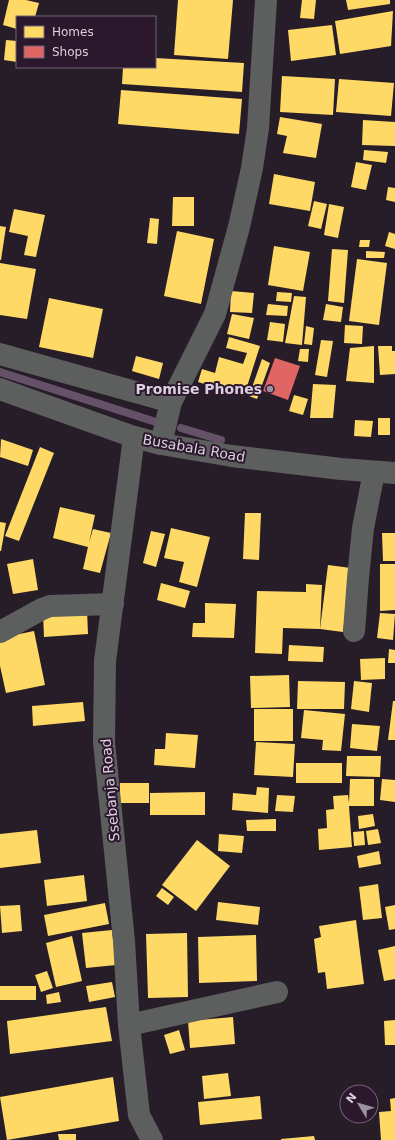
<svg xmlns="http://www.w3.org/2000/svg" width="395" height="1140" viewBox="0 0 395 1140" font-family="'DejaVu Sans',sans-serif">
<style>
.homes{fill:#ffd966}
.shops{fill:#e06666}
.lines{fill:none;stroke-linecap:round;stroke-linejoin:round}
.stream{stroke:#655168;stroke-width:8}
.minor{stroke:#5d5e5e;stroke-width:22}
.tertiary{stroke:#5d5e5e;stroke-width:22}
.poi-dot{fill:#9d919e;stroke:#2b182d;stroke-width:1.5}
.labels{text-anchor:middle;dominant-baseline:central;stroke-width:4;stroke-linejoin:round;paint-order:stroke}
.poi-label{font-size:14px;font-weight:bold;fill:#ddd0de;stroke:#2b182d;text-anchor:end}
.street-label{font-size:14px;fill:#ddd0de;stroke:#2b182d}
</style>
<rect width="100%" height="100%" fill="#271d28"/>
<g class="homes">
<polygon points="9,0 26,0 39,3 35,17 17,17 17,29 3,25"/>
<polygon points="178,0 233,0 228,59 174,55"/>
<polygon points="302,0 316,0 314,19 300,18"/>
<polygon points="346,0 390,0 390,4 348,10"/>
<polygon points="393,11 391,46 340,54 335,21"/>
<polygon points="332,25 336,55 291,61 288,30"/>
<polygon points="6,40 17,41 17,62 4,60"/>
<polygon points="155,58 244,63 242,92 122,84 123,67 155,67"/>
<polygon points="282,76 335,79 333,115 280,112"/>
<polygon points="339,79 394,83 391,116 336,112"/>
<polygon points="121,90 242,99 239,134 118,124"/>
<polygon points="280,117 322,124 316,158 283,153 287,136 277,134"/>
<polygon points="363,120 395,122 395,146 362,145"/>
<polygon points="364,150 388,152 386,163 363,160"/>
<polygon points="356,162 372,165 366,190 351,187"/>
<polygon points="274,174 315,182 310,211 269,204"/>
<polygon points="388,187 395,188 395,202 386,200"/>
<polygon points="173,197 194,197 194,226 172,226"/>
<polygon points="314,201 327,204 321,229 308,226"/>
<polygon points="329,204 344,207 338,238 324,235"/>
<polygon points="14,209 45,215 36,257 24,255 28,236 9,232"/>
<polygon points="150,218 159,219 157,244 147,243"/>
<polygon points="0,226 6,227 1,260 0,260"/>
<polygon points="177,231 214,239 201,304 164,296"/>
<polygon points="389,232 395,234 395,249 385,246"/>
<polygon points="360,240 370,240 369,247 359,247"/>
<polygon points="274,246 310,252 303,291 268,285"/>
<polygon points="332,249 348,250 344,303 328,301"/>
<polygon points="366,251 385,252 384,258 366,258"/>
<polygon points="357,259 387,263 379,325 349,321"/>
<polygon points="0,263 36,269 27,319 0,315"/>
<polygon points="231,291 254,293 252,313 230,312"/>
<polygon points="277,292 292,293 291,302 276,301"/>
<polygon points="294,296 306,297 302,345 285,343"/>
<polygon points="49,298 103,309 93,358 39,347"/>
<polygon points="268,304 288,306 287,316 266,315"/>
<polygon points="326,304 343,307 341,322 323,320"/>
<polygon points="232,314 254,318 249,339 227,334"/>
<polygon points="270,322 285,324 283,342 267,340"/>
<polygon points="345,325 363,326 362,344 344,343"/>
<polygon points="306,326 314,328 312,345 304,344"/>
<polygon points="229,337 260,346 244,396 198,382 202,369 215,373 219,357 243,364 247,353 226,348"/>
<polygon points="321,340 333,341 327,377 315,375"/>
<polygon points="374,346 374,383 346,381 350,348"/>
<polygon points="378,346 392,346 392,351 395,351 395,374 380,375"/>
<polygon points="300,349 309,349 308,362 298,361"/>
<polygon points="136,356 163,363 159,379 132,371"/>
<polygon points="262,359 270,363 257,399 249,396"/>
<polygon points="313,384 336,385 333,418 310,418"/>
<polygon points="294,395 308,399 303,415 289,411"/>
<rect x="378" y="418" width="12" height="17"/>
<polygon points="355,420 373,421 371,437 354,436"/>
<polygon points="1,439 33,450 28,466 0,457"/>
<polygon points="40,447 54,453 19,541 5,536"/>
<polygon points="60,507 95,515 89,543 93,529 111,533 100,573 83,569 88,547 53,538"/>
<polygon points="245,513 261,513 259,560 243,559"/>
<polygon points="0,522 6,523 1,551 0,551"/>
<polygon points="171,528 210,537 197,587 179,582 184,562 164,558"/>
<polygon points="151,531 165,534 156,567 143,563"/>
<polygon points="382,533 395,533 395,561 383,561"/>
<polygon points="33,559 38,590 13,594 7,564"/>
<polygon points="380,564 395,564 395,610 380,611"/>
<polygon points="328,565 351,568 343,632 320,629"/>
<polygon points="161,583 190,591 185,608 157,600"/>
<polygon points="306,584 322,585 320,629 283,628 282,654 255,653 257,591 306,592"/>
<polygon points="205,603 236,604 234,638 192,637 193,623 205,623"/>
<polygon points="87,610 88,634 44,637 43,614"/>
<polygon points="380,613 395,614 393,640 377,638"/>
<polygon points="34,631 45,685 6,693 0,666 0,638"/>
<polygon points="289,645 324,647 323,662 288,661"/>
<polygon points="389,649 395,650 395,663 388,663"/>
<polygon points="385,658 385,679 361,680 360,659"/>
<polygon points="289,675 290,707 251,708 250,676"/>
<polygon points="298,681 345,682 344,709 297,709"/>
<polygon points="354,681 372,683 369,712 351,709"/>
<polygon points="393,701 395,701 395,740 388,740"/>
<polygon points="83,702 85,721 33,726 32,706"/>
<rect x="254" y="709" width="39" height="32"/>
<polygon points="304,710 345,714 341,751 322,750 323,740 301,738"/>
<polygon points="352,724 380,726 377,751 350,748"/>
<polygon points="166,733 198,735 195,768 154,765 155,749 165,749"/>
<polygon points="256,742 295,744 293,777 254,775"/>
<polygon points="347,756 381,756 380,777 346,776"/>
<rect x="296" y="763" width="46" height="20"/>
<polygon points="350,779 374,779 374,806 349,806 352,847 319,850 318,829 327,828 326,810 334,809 333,796 348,795 349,803"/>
<polygon points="382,779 395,780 395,802 380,800"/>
<rect x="120" y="783" width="29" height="20"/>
<polygon points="257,787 269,788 268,813 232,810 233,793 256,795"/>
<polygon points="205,792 205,815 150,815 150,793"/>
<polygon points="277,795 295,796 293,812 275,811"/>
<polygon points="373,814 375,826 359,829 358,816"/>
<polygon points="276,819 276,831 247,831 246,820"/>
<polygon points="378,829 381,843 368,845 366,831"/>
<polygon points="37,830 41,863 0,868 0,834"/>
<polygon points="364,831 365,845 354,846 353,832"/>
<polygon points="219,834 244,836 242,853 218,851"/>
<polygon points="197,840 230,866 196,911 162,885"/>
<polygon points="379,851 381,864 359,868 357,856"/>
<polygon points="84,875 87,901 47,906 44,880"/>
<polygon points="378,884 382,918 363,920 359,887"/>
<polygon points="162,888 174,897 168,905 156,896"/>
<polygon points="218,902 260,907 258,925 216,920"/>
<polygon points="105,903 109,924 48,936 44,915"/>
<polygon points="20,905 22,931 2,933 0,906"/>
<polygon points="395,905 395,929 389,930 385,907"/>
<polygon points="356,920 364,984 327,989 325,972 318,973 314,939 321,937 319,926"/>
<polygon points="112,930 116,965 86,968 82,933"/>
<polygon points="187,933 188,997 148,998 146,934"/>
<polygon points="256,935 257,981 199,983 198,937"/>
<polygon points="72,936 82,981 56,987 46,943"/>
<polygon points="395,946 395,979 384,981 378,950"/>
<polygon points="47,971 53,988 41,992 35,975"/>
<polygon points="112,982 115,997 89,1002 86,986"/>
<rect x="0" y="986" width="36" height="14"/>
<polygon points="59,992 61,1002 47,1004 46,995"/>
<polygon points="106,1007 112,1041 10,1054 7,1021"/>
<polygon points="233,1017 235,1044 190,1048 188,1021"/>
<polygon points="395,1020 395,1045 385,1045 384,1021"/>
<polygon points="179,1030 185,1050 170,1054 164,1035"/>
<polygon points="228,1073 231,1096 204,1099 202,1076"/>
<polygon points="113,1077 119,1121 7,1140 0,1097"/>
<polygon points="260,1096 262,1119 200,1125 198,1102"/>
<polygon points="395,1098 395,1140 381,1140 379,1112 391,1111 390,1099"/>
<polygon points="58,1134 76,1134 76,1140 59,1140"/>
<polygon points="314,1136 315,1140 281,1140 281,1139"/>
</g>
<polygon class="shops" points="275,358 300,366 288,400 263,391"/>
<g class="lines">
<g class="stream">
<polyline points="0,372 156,422"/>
<polyline points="181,428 221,440"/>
</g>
<g class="minor">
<polyline points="0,354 171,402"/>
<polyline points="134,437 105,661 104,742 124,941 129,1025 139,1115 152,1140"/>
<polyline points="161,444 171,402 215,314 239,227 252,168 258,128 266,0"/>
<polyline points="354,631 358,578 363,528 374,472"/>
<polyline points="0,632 42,609 50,606 113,604"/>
<polyline points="129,1025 277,992"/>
</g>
<polyline class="tertiary" points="0,389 134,437 161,444 232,456 341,469 395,473"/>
</g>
<circle class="poi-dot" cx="270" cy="389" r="4"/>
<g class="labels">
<g class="poi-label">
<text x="262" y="389">Promise Phones</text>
</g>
<g class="street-label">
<text transform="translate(194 448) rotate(10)">Busabala Road</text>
<text transform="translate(110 790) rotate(-95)">Ssebanja Road</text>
</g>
</g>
<rect x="16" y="16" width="140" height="52" fill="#2b182d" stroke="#726274"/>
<rect x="24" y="26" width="20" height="12" fill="#ffd966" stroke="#726274"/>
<text x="52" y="36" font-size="12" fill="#ddd0de">Homes</text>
<rect x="24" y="46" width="20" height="12" fill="#e06666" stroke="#726274"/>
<text x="52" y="56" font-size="12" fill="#ddd0de">Shops</text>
<g transform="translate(359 1104) rotate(308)"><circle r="19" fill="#2b182d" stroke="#726274"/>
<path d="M0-3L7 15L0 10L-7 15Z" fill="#9d919e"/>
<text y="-6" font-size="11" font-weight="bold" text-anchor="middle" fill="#ddd0de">N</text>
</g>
</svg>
